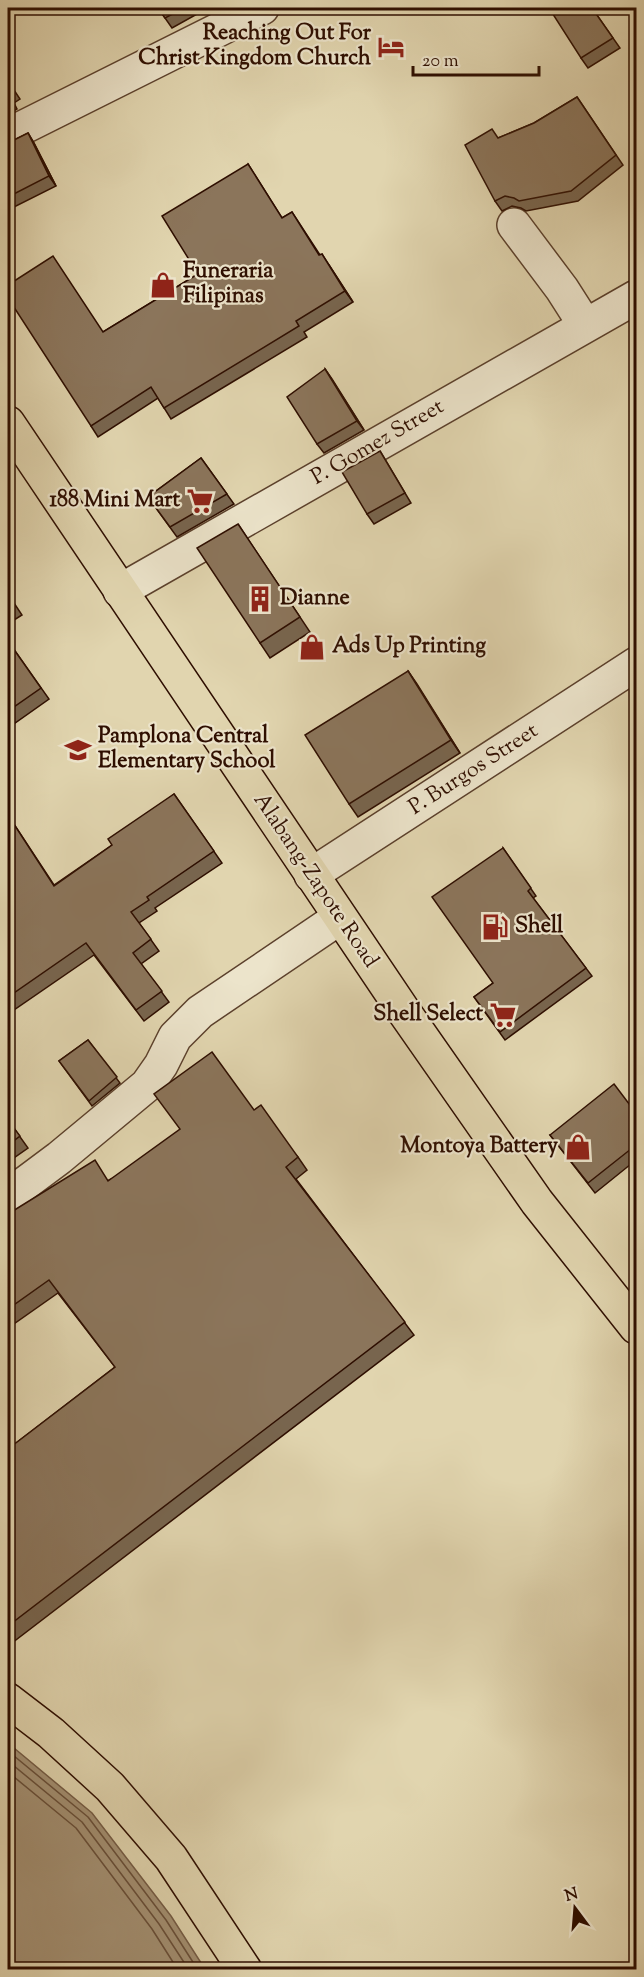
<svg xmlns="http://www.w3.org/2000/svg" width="644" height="1977" viewBox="0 0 644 1977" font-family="'Sorts Mill Goudy',serif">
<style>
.water{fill:#a49174;stroke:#755d46;stroke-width:1.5}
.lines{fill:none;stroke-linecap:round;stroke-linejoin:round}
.shore{stroke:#69503a;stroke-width:1.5}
.minor-casing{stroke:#5b402c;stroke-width:36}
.major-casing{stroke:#2e0e00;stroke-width:36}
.highway-casing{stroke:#2e0e00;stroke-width:36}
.minor{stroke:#ece4cb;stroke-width:33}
.major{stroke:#e1d5af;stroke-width:33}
.highway{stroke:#e1d5af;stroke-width:33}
.wall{fill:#78654e;stroke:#2e0e00;stroke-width:1.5}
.shaded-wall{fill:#615240;stroke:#2e0e00;stroke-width:1.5}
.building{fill:#8b755b;stroke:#2e0e00;stroke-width:1.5}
.labels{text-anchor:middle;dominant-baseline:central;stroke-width:4.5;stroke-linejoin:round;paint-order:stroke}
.poi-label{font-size:22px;font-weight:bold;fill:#2e0e00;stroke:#ece4cb;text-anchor:start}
.street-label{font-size:22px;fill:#2e0e00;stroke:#ece4cb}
</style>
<rect width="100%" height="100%" fill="#e1d5af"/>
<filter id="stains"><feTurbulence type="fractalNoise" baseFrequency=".00333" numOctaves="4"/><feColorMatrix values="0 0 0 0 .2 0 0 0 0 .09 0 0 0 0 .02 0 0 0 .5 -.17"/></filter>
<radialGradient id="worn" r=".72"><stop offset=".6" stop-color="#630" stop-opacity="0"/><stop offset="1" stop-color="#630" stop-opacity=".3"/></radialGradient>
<polygon class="water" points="8,1743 92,1813 171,1916 205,1969 9,1969 8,1967"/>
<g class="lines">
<g class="shore">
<polyline points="8,1751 88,1817 166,1920 198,1970"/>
<polyline points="8,1761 82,1822 159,1924 189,1970"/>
<polyline points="8,1772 76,1828 152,1929 178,1970"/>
</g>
<g class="minor-casing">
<g id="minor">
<polyline points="8,135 262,8"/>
<polyline points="514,225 562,289 585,325"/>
<polyline points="120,591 636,297"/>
<polyline points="311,875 636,664"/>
<polyline points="8,1196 59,1158 147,1085 161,1065 175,1037 200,1012 339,918"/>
</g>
</g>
<g class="major-casing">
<polyline id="major" points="8,1700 51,1733 110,1787 171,1858 245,1970"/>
</g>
<g class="highway-casing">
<polyline id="highway" points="8,423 405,1013 537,1202 636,1327"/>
</g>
<use href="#minor" class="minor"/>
<use href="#major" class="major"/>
<use href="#highway" class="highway"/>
</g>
<g class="wall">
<polygon points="158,8 208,8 172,28"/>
<polygon points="592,8 620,48 588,68 581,58"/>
<polygon points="8,81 20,99 14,103 17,109 8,114"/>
<polygon points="577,97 623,165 578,201 526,211 521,208 512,206 502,211 495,201 498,138 534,123"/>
<polygon points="28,133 34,143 56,186 8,210 8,143"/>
<polygon points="248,164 282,218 292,212 320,255 329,265 353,302 304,332 307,337 171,419 158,398 98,437 91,426 103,332 198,274"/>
<polygon points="325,369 364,430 324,453 317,444"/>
<polygon points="380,451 411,503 374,524 367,514"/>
<polygon points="201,458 234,504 177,537 148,497"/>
<polygon points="238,524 310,632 270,658 260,643"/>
<polygon points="8,594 22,615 8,624"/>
<polygon points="8,641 49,699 8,728"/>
<polygon points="408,671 460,753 358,817 349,804"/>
<polygon points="174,794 222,863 155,908 157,911 139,923 159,951 141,964 169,1002 144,1021 94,955 8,1014 8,815 54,885 112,845"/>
<polygon points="503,848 536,896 533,898 592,976 505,1040 474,997 493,983"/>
<polygon points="88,1040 120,1083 92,1106 59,1061"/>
<polygon points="254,1110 298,1157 307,1170 296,1179 414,1335 8,1646 8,1449 115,1367 58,1293 8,1328 8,1214 109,1180"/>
<polygon points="636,1113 636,1160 595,1193 550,1135"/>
<polygon points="8,1120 28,1148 8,1162"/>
</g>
<g class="shaded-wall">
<polygon points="28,133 34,143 56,186 49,176"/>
<polygon points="322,254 329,265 353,302 345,291"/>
<polygon points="325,369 332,379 364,430 357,421"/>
<polygon points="408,671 417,684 460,753 451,740"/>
</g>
<g class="building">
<polygon points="158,8 184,8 165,18"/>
<polygon points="549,8 592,8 613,38 581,58"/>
<polygon points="8,81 13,89 8,93"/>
<polygon points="8,93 11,100 8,101"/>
<polygon points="577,97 616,155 571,191 519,201 514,198 505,196 495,201 465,145 492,129 498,138 534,123"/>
<polygon points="28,133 49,176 8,197 8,143"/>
<polygon points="248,164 282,218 292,212 319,255 322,254 345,291 296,321 299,326 164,408 151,387 91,426 8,298 8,285 53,256 103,332 198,274 162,216"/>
<polygon points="325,369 357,421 317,444 287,397"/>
<polygon points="380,451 405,493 367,514 342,472"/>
<polygon points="201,458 227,494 170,527 148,497"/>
<polygon points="238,524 300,617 260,643 197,548"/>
<polygon points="8,594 14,604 8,608"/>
<polygon points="8,641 41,688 8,711"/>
<polygon points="408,671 451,740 349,804 305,735"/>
<polygon points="174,794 214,851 147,897 149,900 131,912 151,939 133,953 162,991 136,1010 86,943 8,997 8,815 54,886 112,845 108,839"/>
<polygon points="503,848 531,888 528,891 586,968 500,1032 474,997 493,983 432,897"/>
<polygon points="88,1040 117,1077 89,1101 59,1061"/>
<polygon points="212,1052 254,1110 261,1105 298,1157 286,1167 405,1322 8,1626 8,1449 115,1367 49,1280 8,1309 8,1214 95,1160 108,1181 180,1129 154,1094"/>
<polygon points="614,1084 636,1113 636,1145 588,1183 550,1135"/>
<polygon points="8,1120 20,1136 8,1145"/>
</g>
<defs>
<g id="hotel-bare" transform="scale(2.07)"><path d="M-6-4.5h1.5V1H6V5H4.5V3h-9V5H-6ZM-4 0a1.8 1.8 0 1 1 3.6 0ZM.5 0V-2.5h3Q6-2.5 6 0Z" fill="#8f2418" stroke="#ece4cb" stroke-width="2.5" paint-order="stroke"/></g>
<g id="shop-bare" transform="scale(2.07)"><path d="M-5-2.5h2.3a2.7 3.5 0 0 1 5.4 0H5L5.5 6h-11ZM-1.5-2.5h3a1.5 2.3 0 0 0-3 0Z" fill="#8f2418" stroke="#ece4cb" stroke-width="2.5" paint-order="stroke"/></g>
<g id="supermarket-bare" transform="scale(2.07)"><path d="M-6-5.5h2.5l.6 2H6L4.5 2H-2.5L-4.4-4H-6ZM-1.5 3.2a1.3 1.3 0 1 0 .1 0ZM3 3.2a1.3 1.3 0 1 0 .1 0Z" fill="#8f2418" stroke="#ece4cb" stroke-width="2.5" paint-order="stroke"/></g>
<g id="building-bare" transform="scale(2.07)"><path d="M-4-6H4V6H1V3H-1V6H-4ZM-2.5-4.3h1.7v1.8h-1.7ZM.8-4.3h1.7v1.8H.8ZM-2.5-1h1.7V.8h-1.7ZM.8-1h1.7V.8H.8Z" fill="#8f2418" stroke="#ece4cb" stroke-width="2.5" paint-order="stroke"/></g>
<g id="school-bare" transform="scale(2.07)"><path d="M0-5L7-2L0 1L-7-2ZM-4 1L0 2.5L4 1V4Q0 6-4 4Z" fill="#8f2418" stroke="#ece4cb" stroke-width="2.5" paint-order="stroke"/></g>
<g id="fuel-bare" transform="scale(2.07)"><path d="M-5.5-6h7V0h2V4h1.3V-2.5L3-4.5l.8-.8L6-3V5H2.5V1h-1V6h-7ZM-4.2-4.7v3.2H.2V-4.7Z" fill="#8f2418" stroke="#ece4cb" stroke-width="2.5" paint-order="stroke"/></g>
</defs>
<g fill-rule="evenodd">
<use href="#hotel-bare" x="391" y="47"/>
<use href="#shop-bare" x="163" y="285"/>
<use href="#supermarket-bare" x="200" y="501"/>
<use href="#building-bare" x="260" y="599"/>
<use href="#shop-bare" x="312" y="647"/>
<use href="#school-bare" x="78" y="750"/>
<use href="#fuel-bare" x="495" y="927"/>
<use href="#supermarket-bare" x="503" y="1015"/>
<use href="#shop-bare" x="578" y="1147"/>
</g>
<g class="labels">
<g class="poi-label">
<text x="371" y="34" text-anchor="end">Reaching Out For<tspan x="371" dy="25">Christ Kingdom Church</tspan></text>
<text x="183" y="272">Funeraria<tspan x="183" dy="25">Filipinas</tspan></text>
<text x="180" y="501" text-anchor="end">188 Mini Mart</text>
<text x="280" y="599">Dianne</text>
<text x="332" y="647">Ads Up Printing</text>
<text x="98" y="737">Pamplona Central<tspan x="98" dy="25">Elementary School</tspan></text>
<text x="515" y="927">Shell</text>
<text x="483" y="1015" text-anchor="end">Shell Select</text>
<text x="558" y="1147" text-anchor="end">Montoya Battery</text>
</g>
<g class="street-label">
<text transform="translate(378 443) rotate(-30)">P. Gomez Street</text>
<text transform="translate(474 770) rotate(-33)">P. Burgos Street</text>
<text transform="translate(315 881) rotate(56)">Alabang-Zapote Road</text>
</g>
</g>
<rect width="644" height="1977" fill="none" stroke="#e1d5af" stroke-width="30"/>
<rect x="9" y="9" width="626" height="1959" fill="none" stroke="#2e0e00" stroke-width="3"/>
<rect x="15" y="15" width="614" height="1947" fill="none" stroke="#2e0e00" stroke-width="1.5"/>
<g transform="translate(575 1908) rotate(344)" stroke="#ece4cb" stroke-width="4.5" paint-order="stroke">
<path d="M0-4.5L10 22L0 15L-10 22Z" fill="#2e0e00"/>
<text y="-9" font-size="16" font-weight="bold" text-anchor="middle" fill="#2e0e00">N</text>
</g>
<path d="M413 66v9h126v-9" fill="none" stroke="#2e0e00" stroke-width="3"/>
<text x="422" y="66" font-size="18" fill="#2e0e00" stroke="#ece4cb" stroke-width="4.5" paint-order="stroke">20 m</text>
<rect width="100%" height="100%" filter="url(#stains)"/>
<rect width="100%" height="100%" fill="url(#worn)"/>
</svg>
